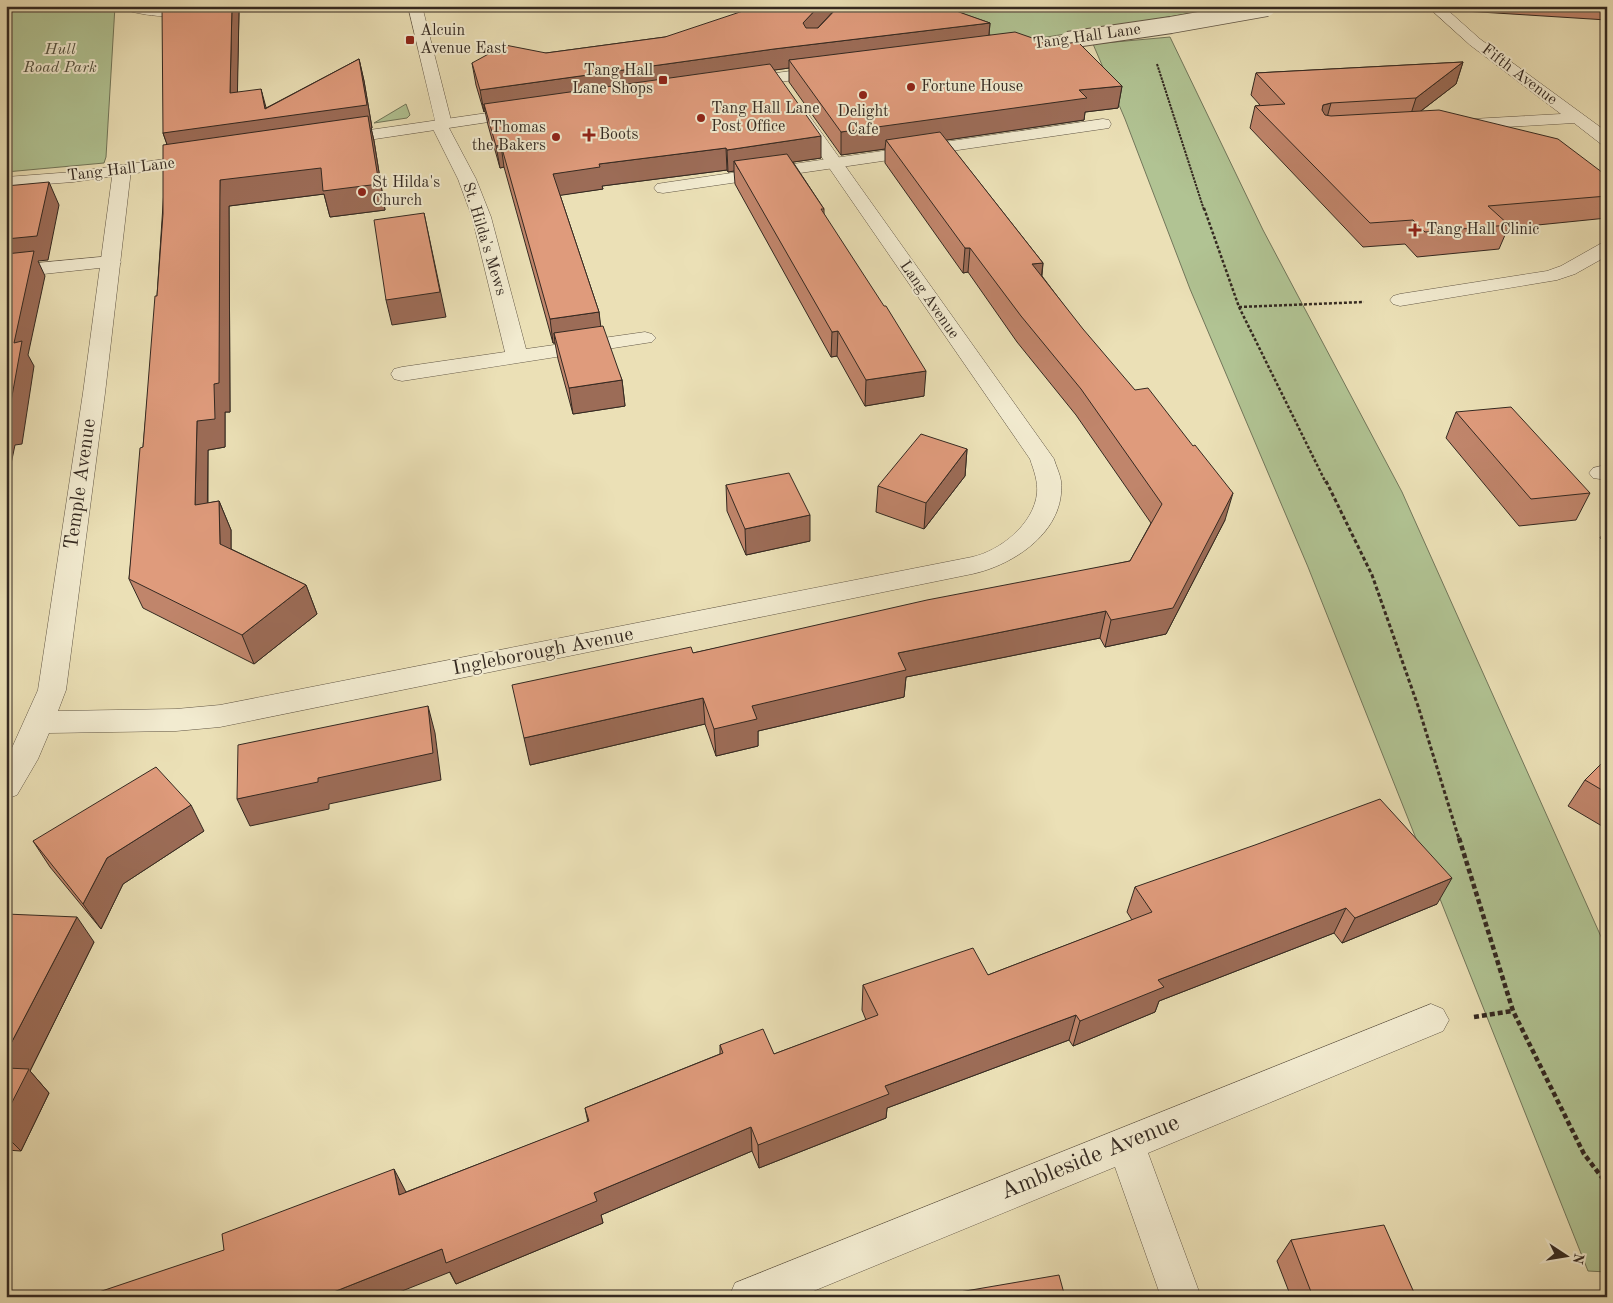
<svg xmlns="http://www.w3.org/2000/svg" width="1613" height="1303" viewBox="0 0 1613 1303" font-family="'Old Standard TT',serif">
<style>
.green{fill:#b1c393;stroke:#72765a}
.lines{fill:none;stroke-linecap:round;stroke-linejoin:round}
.service-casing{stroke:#625746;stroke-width:1}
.minor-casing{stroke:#625746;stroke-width:1}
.tertiary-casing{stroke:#625746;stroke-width:1}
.path-far3{stroke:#342921;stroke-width:2;stroke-dasharray:2.5 1;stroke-linecap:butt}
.path-far2{stroke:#342921;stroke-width:2.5;stroke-dasharray:3 2;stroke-linecap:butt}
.path-far1{stroke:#342921;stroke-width:3;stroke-dasharray:4 2.5;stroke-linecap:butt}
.path{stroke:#342921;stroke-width:4.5;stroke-dasharray:5 3;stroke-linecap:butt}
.service{fill:#f2ebd0;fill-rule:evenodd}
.minor{fill:#f2ebd0;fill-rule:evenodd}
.tertiary{fill:#f2ebd0;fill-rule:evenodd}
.tertiary-bridge-casing{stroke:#625746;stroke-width:18;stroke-linecap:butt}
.tertiary-bridge{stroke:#f2ebd0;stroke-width:16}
.wall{fill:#c0856b;stroke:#342921}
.shaded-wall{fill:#9c6c57;stroke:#342921}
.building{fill:#df9b7c;stroke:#342921}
.poi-dot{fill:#8f2418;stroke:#f2ebd0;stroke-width:2}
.labels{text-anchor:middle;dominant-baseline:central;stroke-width:4;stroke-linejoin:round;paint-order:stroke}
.far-poi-label{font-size:16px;fill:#342921;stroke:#f2ebd0;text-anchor:start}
.far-street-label{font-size:16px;fill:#342921;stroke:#f2ebd0}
.far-park-label{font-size:16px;font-style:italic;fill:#53503e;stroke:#f2ebd0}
.street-label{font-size:20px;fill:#342921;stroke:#f2ebd0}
.near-street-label{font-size:24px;fill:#342921;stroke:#f2ebd0}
</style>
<rect width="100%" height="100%" fill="#ebe0b6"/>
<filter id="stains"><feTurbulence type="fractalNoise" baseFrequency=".004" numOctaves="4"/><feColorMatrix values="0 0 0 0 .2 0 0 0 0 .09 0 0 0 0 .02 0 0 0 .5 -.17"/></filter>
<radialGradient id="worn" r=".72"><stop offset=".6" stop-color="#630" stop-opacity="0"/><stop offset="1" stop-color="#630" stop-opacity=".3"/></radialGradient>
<g class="green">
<polygon points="6,6 115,6 106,157 104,163 6,172"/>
<polygon points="874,6 1235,6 1047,37 890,54"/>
<polygon points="1170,37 1263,230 1402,492 1607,950 1607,1272 1588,1271 1308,567 1190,289 1125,119 1093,44"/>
<polygon points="406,104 410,115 407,118 374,123"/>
</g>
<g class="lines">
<g class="service-casing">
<g id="service">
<path d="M 126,6 L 166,8 L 204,6 C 190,22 147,16 129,11 Z"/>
<polygon points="1103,119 1109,120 1111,124 1109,128 663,193 657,192 654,188 657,184 663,183"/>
<polygon points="1607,242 1607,256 1575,274 1557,280 1400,306 1393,304 1390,300 1393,296 1400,294 1547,271 1561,266 1600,244"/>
<polygon points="111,256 118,258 121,262 118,266 6,278 6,266"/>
</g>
</g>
<g class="minor-casing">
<g id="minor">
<polygon points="408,6 422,6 452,124 449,128 476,179 491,217 526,349 645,332 652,334 656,338 652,342 402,381 394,379 391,374 394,369 402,367 505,352 472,217 458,179 431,125 435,121"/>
<polygon points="1427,6 1443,6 1480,39 1607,132 1607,145 1601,144 1574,123 1454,130 1448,129 1446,125 1448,121 1454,120 1561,114 1470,45"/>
<path d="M 800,109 L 806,111 L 1054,459 C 1056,466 1060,474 1061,481 C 1066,531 1014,565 972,574 L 220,727 L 176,731 L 49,733 L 38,759 L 17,795 L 6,799 L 6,761 L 38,690 L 83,393 L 113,170 L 116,166 L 122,165 L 128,166 L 131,170 L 105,393 L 66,690 L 58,711 L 176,709 L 220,705 L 972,557 C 1000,551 1034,524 1037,493 C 1038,481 1034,471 1030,459 L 792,114 L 794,111 Z"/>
<polygon points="1601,466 1607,466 1607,480 1593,478 1589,473 1593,468"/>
<polygon points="1431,1004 1443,1009 1449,1020 1443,1031 1148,1153 1201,1297 1161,1297 1115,1167 799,1297 729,1297 735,1283"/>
</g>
</g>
<g class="tertiary-casing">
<g id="tertiary">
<polygon points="1068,36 1073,37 1075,40 1073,43 1006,53 1001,51 998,48 1001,45 1006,43"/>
<polygon points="827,66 833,68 835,71 833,74 741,88 735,86 733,83 735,80 741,78"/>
<polygon points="523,108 529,110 531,113 529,116 335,145 329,144 327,140 329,136 335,135"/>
<polygon points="201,154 207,155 210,159 207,163 73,182 6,187 6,177 73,172"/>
</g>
</g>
<polyline class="path-far3" points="1157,64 1204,210"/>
<g class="path-far2">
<polyline points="1204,208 1239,307 1326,483"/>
<polyline points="1239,307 1364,302"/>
</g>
<polyline class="path-far1" points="1326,481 1372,575 1418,706 1459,839"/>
<g class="path">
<polyline points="1459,838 1513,1011 1584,1154 1607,1184"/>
<polyline points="1474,1017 1512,1011"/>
</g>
<use href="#service" class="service"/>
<use href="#minor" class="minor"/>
<use href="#tertiary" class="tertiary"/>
<g class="tertiary-bridge-casing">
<polyline id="tertiary-bridge" points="1068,40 1171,25 1267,8"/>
</g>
<use href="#tertiary-bridge" class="tertiary-bridge"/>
</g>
<g class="wall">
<polygon points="838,6 817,28 818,28 839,6 947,6 946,8 990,23 989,35 1047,46 1122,86 1118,108 1085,112 1084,120 946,140 1043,263 1042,276 1225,520 1166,634 1105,647 1100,638 906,677 904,697 758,731 758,746 716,756 705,724 530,765 693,653 1130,561 1151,523 1076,415 1017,342 968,272 963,273 885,163 885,149 841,155 789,82 789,68 774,70 821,158 793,162 824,209 824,214 924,396 865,406 837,356 831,357 735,184 734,171 728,172 727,170 602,186 603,189 560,195 599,312 600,326 622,380 625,406 573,414 558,359 555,343 553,343 504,167 500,168 488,125 485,111 484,112 476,85 472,63 665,37"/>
<polygon points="1464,6 1607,6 1607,20 1464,11"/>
<polygon points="239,11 237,92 266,108 359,59 364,81 372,128 371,128 374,141 385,210 330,217 324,194 229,206 230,412 225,412 225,447 208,450 208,503 219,501 231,530 231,549 306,585 317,614 254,664 143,608 129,579 143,447 157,296 167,144 163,133"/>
<polygon points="1463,62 1456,84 1421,111 1607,176 1607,218 1508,228 1499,249 1417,257 1405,244 1363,247 1250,128 1255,106 1260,105 1251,95 1256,73"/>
<polygon points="1456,412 1590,493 1576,520 1519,526 1446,438"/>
<polygon points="967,449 965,476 924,529 876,512 878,486"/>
<polygon points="726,485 810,541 746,555 727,511"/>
<polygon points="1607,526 1607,545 1600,538"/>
<polygon points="1607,758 1607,829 1568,806 1585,780"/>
<polygon points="204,831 123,884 101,929 50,867 33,841"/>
<polygon points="1135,887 1437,904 1342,943 1334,933 1159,1001 1155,1012 1073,1046 1069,1040 887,1108 886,1118 759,1168 752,1151 601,1215 603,1223 456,1284 406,1192 588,1122 585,1108 720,1054 720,1045 774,1054 866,1020 862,1010 863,985 988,975 1132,920 1127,912"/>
<polygon points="6,914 94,942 30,1071 49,1093 21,1151 6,1150"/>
<polygon points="1291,1240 1416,1297 1291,1297 1277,1261"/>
</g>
<g class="shaded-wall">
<polygon points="232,6 283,6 239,11 237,116 230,93"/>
<polygon points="819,6 838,6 803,44 803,23"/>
<polygon points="990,23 988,44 789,60 789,68 486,111 484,104 485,111 484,112 480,90 774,49"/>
<polygon points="359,59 364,81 372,128 371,128 374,141 385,210 330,217 324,194 229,206 230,412 225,412 225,447 208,450 207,534 195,505 197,421 214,384 220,180 370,128 171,156 163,133 265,109 261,89 267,111"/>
<polygon points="1463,62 1456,84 1409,120 1416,98"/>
<polygon points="1122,86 1118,108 1085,112 1084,120 892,148 886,140 885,149 841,155 841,132 1079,90"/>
<polygon points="1331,103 1325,125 1315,133 1323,105"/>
<polygon points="821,136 821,158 739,170 734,161 734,171 728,172 727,150"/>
<polygon points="501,145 504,167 500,168 496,146"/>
<polygon points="726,148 727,170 602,186 603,189 556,196 553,174 599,164"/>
<polygon points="49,182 59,205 48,260 38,261 45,276 28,355 34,366 22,444 15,445 6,488 6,418 14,343 6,264 6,239"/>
<polygon points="424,213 446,317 392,325 386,300"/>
<polygon points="965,248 970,248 968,272 963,273"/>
<polygon points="1043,263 1040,287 1032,264"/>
<polygon points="599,312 602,336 554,333 555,343 553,343 550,319"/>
<polygon points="838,331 837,356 831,357 832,332"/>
<polygon points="926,371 924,396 865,406 866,380"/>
<polygon points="622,380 625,406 573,414 569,388"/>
<polygon points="967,449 965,476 924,529 926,503"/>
<polygon points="1233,493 1225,520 1166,634 1105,647 1111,620"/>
<polygon points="219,501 231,530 231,573 220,544"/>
<polygon points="810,515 810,541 746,555 745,529"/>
<polygon points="306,585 317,614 254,664 242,635"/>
<polygon points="1106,611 1100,638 906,677 904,697 758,731 758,746 716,756 714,729 752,706 898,653"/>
<polygon points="703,698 705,724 530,765 524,738"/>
<polygon points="428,706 435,733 441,780 329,804 329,809 250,826 237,799 318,778"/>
<polygon points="191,805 204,831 123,884 101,929 83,904 107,858"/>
<polygon points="1452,878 1437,904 1342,943 1355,918"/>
<polygon points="1346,908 1334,933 1159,1001 1155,1012 1073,1046 1080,1021 1158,980"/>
<polygon points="77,917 94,942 30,1071 49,1093 21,1151 6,1136 6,1053"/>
<polygon points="1076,1015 1069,1040 887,1108 886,1118 759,1168 758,1145 885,1086"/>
<polygon points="751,1127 752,1151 601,1215 603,1223 456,1284 450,1272 387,1297 321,1297 442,1249 594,1193"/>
<polygon points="394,1169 406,1192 411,1217 399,1195"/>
</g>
<g class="building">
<polygon points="162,6 232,6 230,93 261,89 265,109 359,59 367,105 163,133"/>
<polygon points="758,6 819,6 803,23 806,28 818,28 839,6 942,6 990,23 774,49 480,90 472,63 505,45 546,53 665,37"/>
<polygon points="1015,32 1041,41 1047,46 1078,42 1122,86 1079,90 1087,98 841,132 789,60"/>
<polygon points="1463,62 1416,98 1331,103 1323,105 1322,110 1325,115 1331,116 1439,110 1558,139 1607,176 1607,196 1488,206 1509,225 1425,232 1413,220 1370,223 1255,106 1285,104 1256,73"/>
<polygon points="770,64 821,136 727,150 726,148 599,164 600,167 553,174 599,312 550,319 501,145 496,146 484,104"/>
<polygon points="368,116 379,184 323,191 321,168 220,180 219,383 214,384 215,419 197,421 195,505 219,501 220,544 306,585 242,635 129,579 140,448 143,447 155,296 157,296 163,214 163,145"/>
<polygon points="940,132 1043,263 1032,264 1083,329 1135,390 1148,388 1193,446 1195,445 1233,493 1173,608 1111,620 1106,611 898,653 906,670 752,706 757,719 714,729 703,698 524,738 512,685 691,647 693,653 927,600 1130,561 1162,504 1081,389 1021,316 970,248 965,248 886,140"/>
<polygon points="787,154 824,209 821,209 884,306 886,306 926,371 866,380 838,331 832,332 734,161"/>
<polygon points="49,182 37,236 6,239 6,186"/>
<polygon points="424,213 440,292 386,300 374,220"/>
<polygon points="34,251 14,343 22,341 8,418 6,418 6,254"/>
<polygon points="603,326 622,380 569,388 554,333"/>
<polygon points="1511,407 1590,493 1531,499 1456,412"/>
<polygon points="921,434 967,449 926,503 878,486"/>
<polygon points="789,473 810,515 745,529 726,485"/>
<polygon points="428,706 433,753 318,778 318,782 237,799 238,745"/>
<polygon points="1607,758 1607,793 1585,780"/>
<polygon points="156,767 191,805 107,858 83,904 33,841"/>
<polygon points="1380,799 1452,878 1355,918 1346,908 1158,980 1164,987 1080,1021 1076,1015 885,1086 889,1094 758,1145 751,1127 594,1193 597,1201 446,1263 442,1249 321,1297 84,1297 224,1250 222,1234 394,1169 399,1195 589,1121 585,1108 723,1053 720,1045 763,1029 774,1054 878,1015 863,985 973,948 988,975 1152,912 1135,887 1255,845"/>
<polygon points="6,914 77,917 6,1053"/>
<polygon points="6,1068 29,1069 6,1114"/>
<polygon points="1384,1225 1416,1297 1313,1297 1291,1240"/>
<polygon points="1059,1275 1065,1297 942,1297 942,1295"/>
</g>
<g class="poi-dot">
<rect x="405" y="35" width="10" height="10" rx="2.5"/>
<rect x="658" y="75" width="10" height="10" rx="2.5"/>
<circle cx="911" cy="87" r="5"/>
<circle cx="863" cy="95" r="5"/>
<circle cx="701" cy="118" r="5"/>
<path d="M586.5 127.5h5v5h5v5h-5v5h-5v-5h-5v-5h5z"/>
<circle cx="556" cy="137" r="5"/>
<circle cx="362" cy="192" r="5"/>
<path d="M1412.5 222.5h5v5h5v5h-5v5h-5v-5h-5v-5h5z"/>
</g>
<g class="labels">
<g class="far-poi-label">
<text x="420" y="31">Alcuin<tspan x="420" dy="18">Avenue East</tspan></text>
<text x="653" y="71" text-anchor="end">Tang Hall<tspan x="653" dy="18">Lane Shops</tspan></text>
<text x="921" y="87">Fortune House</text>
<text x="711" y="109">Tang Hall Lane<tspan x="711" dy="18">Post Office</tspan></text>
<text x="863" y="112" text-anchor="middle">Delight<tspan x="863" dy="18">Cafe</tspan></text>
<text x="546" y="128" text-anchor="end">Thomas<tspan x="546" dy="18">the Bakers</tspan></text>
<text x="599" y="135">Boots</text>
<text x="372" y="183">St Hilda's<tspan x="372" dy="18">Church</tspan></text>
<text x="1426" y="230">Tang Hall Clinic</text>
</g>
<g class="far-street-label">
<text transform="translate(1087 37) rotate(-8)">Tang Hall Lane</text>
<text transform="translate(1519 75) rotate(37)">Fifth Avenue</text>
<text transform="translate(121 170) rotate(-7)">Tang Hall Lane</text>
<text transform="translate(484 239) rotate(73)">St. Hilda's Mews</text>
<text transform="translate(929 300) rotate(55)">Lang Avenue</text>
</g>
<g class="far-park-label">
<text x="60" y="50">Hull<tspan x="60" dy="18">Road Park</tspan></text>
</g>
<g class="street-label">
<text transform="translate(81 484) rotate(-82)">Temple Avenue</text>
<text transform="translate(543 652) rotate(-11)">Ingleborough Avenue</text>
</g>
<g class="near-street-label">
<text transform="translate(1090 1158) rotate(-22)">Ambleside Avenue</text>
</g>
</g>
<rect width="1613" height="1303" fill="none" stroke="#ebe0b6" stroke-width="25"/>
<rect x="8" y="8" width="1598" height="1288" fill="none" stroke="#342921" stroke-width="2.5"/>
<rect x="12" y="12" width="1588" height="1278" fill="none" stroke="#342921"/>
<g transform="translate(1566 1256) rotate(102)" stroke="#f2ebd0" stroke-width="4" paint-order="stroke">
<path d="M0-4L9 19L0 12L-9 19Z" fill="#342921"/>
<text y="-8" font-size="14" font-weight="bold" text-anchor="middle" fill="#342921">N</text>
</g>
<rect width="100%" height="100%" filter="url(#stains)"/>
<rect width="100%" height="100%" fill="url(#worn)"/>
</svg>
